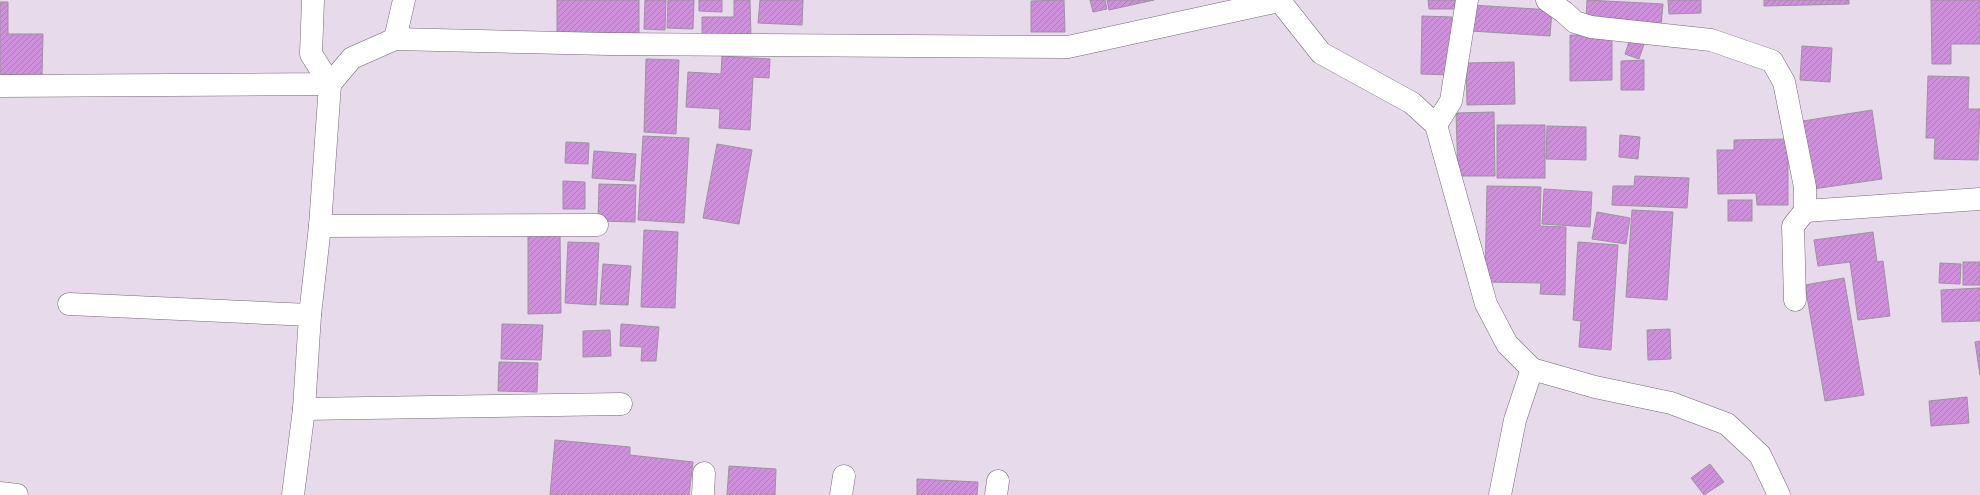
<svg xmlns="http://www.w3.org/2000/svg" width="1980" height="495" viewBox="0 0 1980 495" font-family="'Source Sans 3',sans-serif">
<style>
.building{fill:url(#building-hatch);stroke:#9d91a0}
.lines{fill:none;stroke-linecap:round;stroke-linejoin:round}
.street-casing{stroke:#746977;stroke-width:23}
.secondary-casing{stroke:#746977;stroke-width:23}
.street{stroke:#fff;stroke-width:22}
.secondary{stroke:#fff;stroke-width:22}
</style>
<defs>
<pattern id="building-hatch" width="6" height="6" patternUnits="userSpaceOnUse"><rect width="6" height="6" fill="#ce90db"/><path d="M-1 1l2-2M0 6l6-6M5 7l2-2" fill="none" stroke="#b07bbb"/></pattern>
</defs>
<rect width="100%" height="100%" fill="#e7daea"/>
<g class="building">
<rect x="557" y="0" width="82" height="38"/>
<polygon points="645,0 666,0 665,30 644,29"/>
<polygon points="668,0 694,0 693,29 667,28"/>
<polygon points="699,0 722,0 722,12 699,11"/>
<polygon points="734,0 750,0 751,38 702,39 702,17 734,17"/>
<polygon points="760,0 803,0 802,25 758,23"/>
<polygon points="1064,0 1065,32 1031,32 1031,1"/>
<polygon points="1090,0 1105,0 1107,9 1093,12"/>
<polygon points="1107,0 1154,0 1109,10"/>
<polygon points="1428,0 1455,0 1455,9 1429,9"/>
<polygon points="1587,0 1663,4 1661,26 1586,20"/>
<polygon points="1668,0 1701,0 1701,13 1669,14"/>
<polygon points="1764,0 1849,0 1849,4 1764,6"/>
<polygon points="1931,0 1980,0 1980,44 1951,44 1951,64 1932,64"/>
<polygon points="0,2 8,2 8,34 43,34 42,76 0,74"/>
<polygon points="1472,5 1552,10 1550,36 1471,31"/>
<polygon points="1422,16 1452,17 1450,75 1421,74"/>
<polygon points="1570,35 1612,35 1612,80 1570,81"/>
<polygon points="1630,39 1644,44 1639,59 1625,54"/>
<polygon points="1802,46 1832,48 1830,82 1800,80"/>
<polygon points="722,56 770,59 769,78 753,77 750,130 719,128 720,109 686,107 688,72 721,74"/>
<polygon points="646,59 679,60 676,134 644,132"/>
<polygon points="1644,60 1644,90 1621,90 1621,61"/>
<polygon points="1514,62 1515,104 1467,105 1466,63"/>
<polygon points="1928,76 1969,77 1968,109 1980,109 1978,160 1934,159 1935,138 1926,138"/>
<polygon points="1872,110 1882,179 1813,189 1803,121"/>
<polygon points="1494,112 1495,176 1458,176 1456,113"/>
<rect x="1497" y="125" width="48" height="53"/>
<polygon points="1547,126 1586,127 1586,160 1546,159"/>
<polygon points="1620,135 1640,137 1638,159 1619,157"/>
<polygon points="643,136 689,138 684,223 638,220"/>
<polygon points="1788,139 1788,205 1757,205 1756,193 1718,194 1717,150 1734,150 1734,140"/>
<polygon points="566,142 589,143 588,164 565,163"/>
<polygon points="717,144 752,150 739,224 703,218"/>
<polygon points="594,151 636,154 634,181 592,178"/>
<polygon points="1635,176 1689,178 1687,208 1612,205 1613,186 1634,186"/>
<polygon points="563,181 585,182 585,209 563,209"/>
<polygon points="599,184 636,185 635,222 598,221"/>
<polygon points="1487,186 1541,187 1540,226 1566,227 1565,295 1540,294 1541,283 1485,282"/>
<polygon points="1544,189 1592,192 1590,227 1542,224"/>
<rect x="1728" y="200" width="24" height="21"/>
<polygon points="1632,210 1673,212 1667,300 1626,297"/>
<polygon points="1597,212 1630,218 1626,244 1592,239"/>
<polygon points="644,230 678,232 675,308 641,307"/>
<polygon points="1873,232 1877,262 1883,261 1890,316 1858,320 1850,262 1818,266 1814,240"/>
<polygon points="560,234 561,313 528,314 528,235"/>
<polygon points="568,242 599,243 596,305 565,303"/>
<polygon points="1578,242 1618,245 1611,350 1579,347 1581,321 1573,320"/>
<rect x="1963" y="262" width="17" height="23"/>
<polygon points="1940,263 1961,264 1960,284 1939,283"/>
<polygon points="603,264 631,266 628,305 600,304"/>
<polygon points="1844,278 1864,395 1825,401 1805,285"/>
<polygon points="1980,288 1980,321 1942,322 1941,290"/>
<polygon points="502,324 543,325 541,360 501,359"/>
<polygon points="621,324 659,327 656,361 641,361 642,347 620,346"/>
<polygon points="1670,329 1671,359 1648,360 1647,330"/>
<polygon points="610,330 611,356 583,357 583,331"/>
<polygon points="1980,341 1980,375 1975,342"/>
<polygon points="499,362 538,363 537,392 498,391"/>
<polygon points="1967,397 1969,423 1931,426 1929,401"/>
<polygon points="555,440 630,447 630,455 693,462 689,495 550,495"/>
<polygon points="1710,464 1724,482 1704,495 1691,478"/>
<polygon points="729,466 776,469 775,495 727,495"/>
<polygon points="917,479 978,482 977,495 917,495"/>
</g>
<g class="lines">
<g class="street-casing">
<g id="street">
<polyline points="1547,0 1564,12 1575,22 1591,27 1711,40 1772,61 1784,82 1805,187 1805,211 1793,226 1795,300"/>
<polyline points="395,39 609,44 1068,47 1279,1"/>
<polyline points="0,86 330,84 352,58 395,39 404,0"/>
<polyline points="1436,125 1451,101 1467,0"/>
<polyline points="1805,211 1980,199"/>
<polyline points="320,226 597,225"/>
<polyline points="69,304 310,315"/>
<polyline points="304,409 621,404"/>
<polyline points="0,493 17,495"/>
<polyline points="293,495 304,409 310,315 320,226 330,84 311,54 313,0"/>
<polyline points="703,495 704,473"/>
<polyline points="841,495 844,476"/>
<polyline points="996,495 998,481"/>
<polyline points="1500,495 1515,420 1532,369"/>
</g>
</g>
<g class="secondary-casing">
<polyline id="secondary" points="1279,0 1321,53 1412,103 1436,125 1486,304 1507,344 1532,369 1595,387 1671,403 1727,424 1760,455 1779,495"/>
</g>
<use href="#street" class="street"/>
<use href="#secondary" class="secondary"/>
</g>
</svg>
